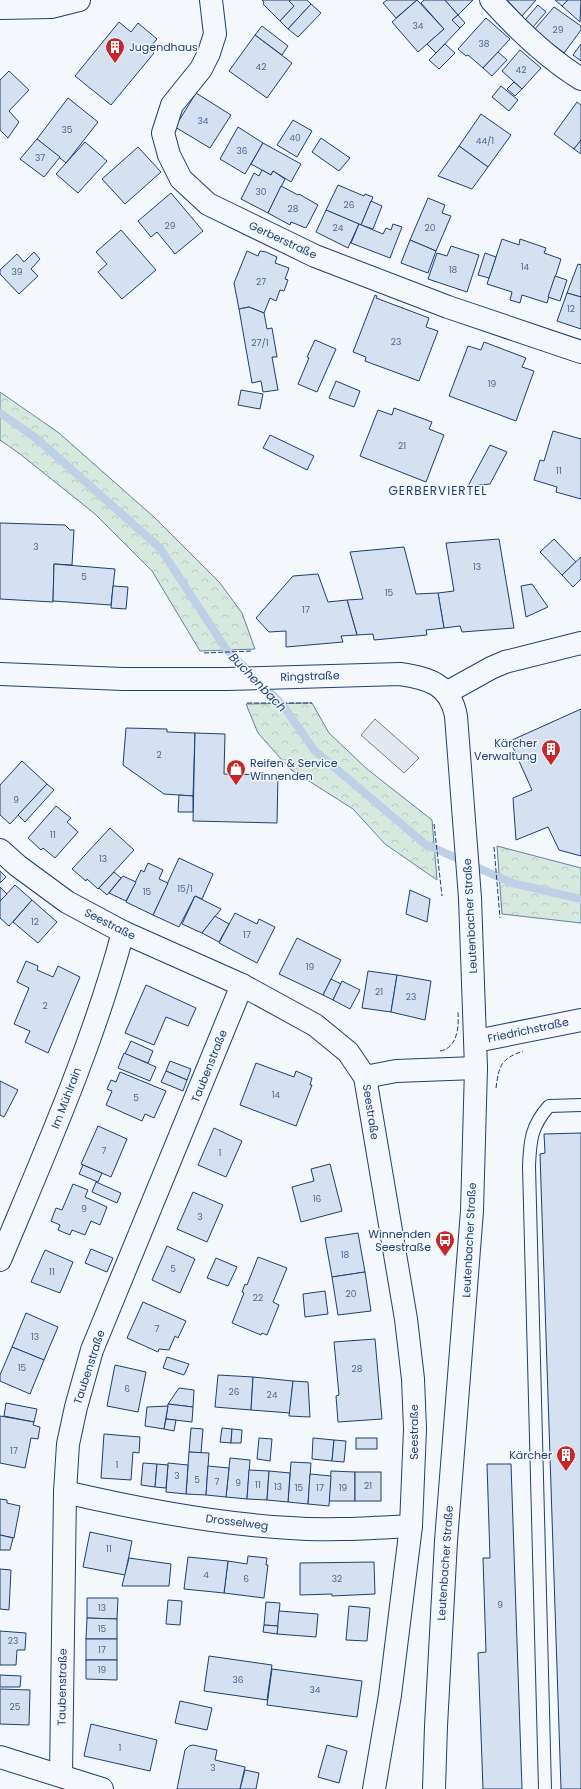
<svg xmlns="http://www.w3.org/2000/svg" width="581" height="1789" viewBox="0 0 581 1789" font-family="Poppins,sans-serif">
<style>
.forest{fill:url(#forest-crowns);stroke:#687fa3}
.parking{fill:#e3e8f0;stroke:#687fa3}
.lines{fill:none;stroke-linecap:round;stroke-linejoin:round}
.stream{stroke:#bed0e5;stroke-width:8}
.building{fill:#d5e0f0;stroke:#1d3f73}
.lane-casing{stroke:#1d3f73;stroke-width:14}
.street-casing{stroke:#1d3f73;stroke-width:24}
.secondary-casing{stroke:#1d3f73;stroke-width:24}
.lane{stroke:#f4f7fb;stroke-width:12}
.street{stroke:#f4f7fb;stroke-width:22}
.secondary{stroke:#f4f7fb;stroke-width:22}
.fence{stroke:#1d3f73;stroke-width:1;stroke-dasharray:5 2;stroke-linecap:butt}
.labels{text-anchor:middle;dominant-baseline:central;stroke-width:3;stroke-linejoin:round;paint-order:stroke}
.number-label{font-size:9px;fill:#4b6792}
.poi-label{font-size:11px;fill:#1d3f73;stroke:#f4f7fb;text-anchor:end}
.street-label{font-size:11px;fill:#1d3f73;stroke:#f4f7fb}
.neighbourhood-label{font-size:12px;letter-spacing:1px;fill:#1d3f73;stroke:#f4f7fb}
.water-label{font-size:12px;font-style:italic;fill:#1d3f73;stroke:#f4f7fb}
</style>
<defs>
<pattern id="forest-crowns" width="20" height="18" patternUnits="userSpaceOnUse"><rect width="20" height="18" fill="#d7e8df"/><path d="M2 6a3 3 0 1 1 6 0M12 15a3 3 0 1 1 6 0" fill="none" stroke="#b8c8c3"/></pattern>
</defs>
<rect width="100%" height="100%" fill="#f4f7fb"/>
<g class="forest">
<polygon points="0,392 59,433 155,518 220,583 242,613 255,649 200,651 152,571 95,514 20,454 0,440"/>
<polygon points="312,703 329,733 367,769 432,820 437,880 385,844 353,809 290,769 258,733 246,704"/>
<polygon points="497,846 581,868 581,923 502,914"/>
</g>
<polygon class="parking" points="375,719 419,758 404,773 361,735"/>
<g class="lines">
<polyline class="stream" points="0,413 36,438 160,548 226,649 282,704 314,750 425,844 512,883 581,899"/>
</g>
<g class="building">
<polygon points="262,0 291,0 289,1 294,6 280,21 263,4 264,2"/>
<polygon points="291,0 307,0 311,4 288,29 280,21 294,6 289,1"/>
<polygon points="387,0 417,0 396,18 383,3"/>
<polygon points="417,0 444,29 418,52 392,22"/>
<polygon points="424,0 445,0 458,15 452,20 460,28 436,53 427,44 444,29 421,3"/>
<polygon points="445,0 473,0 458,15"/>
<polygon points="507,0 536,0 522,16"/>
<polygon points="555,0 568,0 562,6"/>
<polygon points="568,0 581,0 580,22 562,6"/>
<polygon points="311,4 321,13 298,37 288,29"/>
<polygon points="538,5 546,12 533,27 525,20"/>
<polygon points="554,7 581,26 581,30 564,53 534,30"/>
<polygon points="458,15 465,23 460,28 452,20"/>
<polygon points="486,18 510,39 483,68 468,55 466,56 458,49"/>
<polygon points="119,22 131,32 138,23 157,39 149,48 154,53 111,105 75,76"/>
<polygon points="262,26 288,46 282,55 255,35"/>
<polygon points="255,35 292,63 267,98 229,71"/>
<polygon points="445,44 455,53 439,69 429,60"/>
<polygon points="581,44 581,61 573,55"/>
<polygon points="520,50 541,68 522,89 502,71"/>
<polygon points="498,52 507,60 492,76 483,68"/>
<polygon points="9,71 29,90 9,111 19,122 8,138 0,130 0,80"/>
<polygon points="514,82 522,89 515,96 507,89"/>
<polygon points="501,86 518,100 509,111 492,97"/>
<polygon points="196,93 231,115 210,148 175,127"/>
<polygon points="68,98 98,122 66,163 37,139"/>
<polygon points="577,102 581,105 581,140 574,149 554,134"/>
<polygon points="481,114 511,135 488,167 459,146"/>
<polygon points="293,120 312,131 297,157 277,145"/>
<polygon points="238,127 263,143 245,174 220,159"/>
<polygon points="321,138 350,158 339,171 312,152"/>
<polygon points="37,139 60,157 44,177 20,159"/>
<polygon points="581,140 581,154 574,149"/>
<polygon points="85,142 107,161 78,193 56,174"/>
<polygon points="263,143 301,164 291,182 273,171 271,175 251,164"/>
<polygon points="459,146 488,167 472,189 438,176"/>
<polygon points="138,147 161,172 125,204 102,179"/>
<polygon points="262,170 271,175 273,171 285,179 268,213 241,199 254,173 259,176"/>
<polygon points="338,185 364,196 365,194 373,197 361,225 326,210"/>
<polygon points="281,186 298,195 299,194 318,205 306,228 291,222 290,225 268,213"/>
<polygon points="171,193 203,231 175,254 157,232 151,237 138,221"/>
<polygon points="428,198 445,205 442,213 451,216 436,251 410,240"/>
<polygon points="371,201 382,206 373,229 361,225"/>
<polygon points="326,210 359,224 348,248 316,232"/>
<polygon points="359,224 383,234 386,228 391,230 393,224 402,227 390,258 351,243"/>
<polygon points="121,230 156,270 122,299 98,272 107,264 96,252"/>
<polygon points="502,239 519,245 520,239 546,248 544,253 561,259 547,303 522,295 520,303 510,300 512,292 487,284"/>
<polygon points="410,240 436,251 428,273 401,263"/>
<polygon points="451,246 479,255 467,292 428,279 437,253 447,256"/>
<polygon points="247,251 258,256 260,251 266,252 277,257 275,263 289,268 285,279 288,280 284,291 280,290 276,301 270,298 264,313 249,307 239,309 234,283"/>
<polygon points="34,252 40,259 31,269 38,276 19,294 0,274 0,270 17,254 24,262"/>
<polygon points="485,253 496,257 489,278 478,275"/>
<polygon points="578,264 581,265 581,297 567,293"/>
<polygon points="555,276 567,280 560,301 548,297"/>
<polygon points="567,293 581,297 581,329 557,321"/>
<polygon points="375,295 377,296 376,298 429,318 426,327 438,331 419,381 365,361 366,357 353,352"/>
<polygon points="249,307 264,313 267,329 272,328 277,357 272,357 278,390 263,392 261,381 252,383 239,309"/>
<polygon points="315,340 336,349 317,392 298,384 309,358 307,357"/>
<polygon points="484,342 526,358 522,367 534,371 516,421 449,396 468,346 481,350"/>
<polygon points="336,381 360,391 354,407 329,398"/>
<polygon points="241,390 263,394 260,409 238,405"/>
<polygon points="394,408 432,422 429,429 444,435 426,482 360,456 378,410 392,415"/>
<polygon points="553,431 581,439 581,499 556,492 557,487 534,480 540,460 544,461"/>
<polygon points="270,435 314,456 307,470 263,448"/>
<polygon points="490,445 507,452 490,484 468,486"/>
<polygon points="0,523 65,525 70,530 74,530 72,565 54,564 53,602 0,599"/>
<polygon points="499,539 514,628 462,632 460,626 444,628 438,593 454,591 446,543"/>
<polygon points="554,539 576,562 562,575 540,552"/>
<polygon points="404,547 416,594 438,593 444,628 426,630 427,635 374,640 373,634 357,635 347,600 363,599 350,552"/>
<polygon points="581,557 581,579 573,587 562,575"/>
<polygon points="54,564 115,569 111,605 53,601"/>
<polygon points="318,574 328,602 347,600 357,635 341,636 343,642 286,647 286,631 269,632 256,618 293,576"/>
<polygon points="532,584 548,607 526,617 521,586"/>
<polygon points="113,586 128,587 126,609 111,608"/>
<polygon points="581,709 581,856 559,850 548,827 516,840 513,798 532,790 510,741"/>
<polygon points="126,728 167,729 167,732 195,733 193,796 164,794 123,765"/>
<polygon points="195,733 225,734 224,774 278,775 277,823 193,821"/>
<polygon points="22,761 47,784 10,824 0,815 0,785"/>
<polygon points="47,784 54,790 25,822 18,815"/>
<polygon points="179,795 193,796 193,812 178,812"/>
<polygon points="56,806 71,818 67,822 78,832 55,858 43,848 41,850 28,838"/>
<polygon points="110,828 134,850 98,889 87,879 86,881 72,869"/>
<polygon points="179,858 213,874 202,899 195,896 179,927 153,915"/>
<polygon points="148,863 163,870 159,879 168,883 153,915 126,902 141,870 144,872"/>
<polygon points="0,871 6,877 0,883"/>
<polygon points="114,872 121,878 107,895 99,888"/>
<polygon points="123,876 136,882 126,901 109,893"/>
<polygon points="15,885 32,900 9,926 0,918 0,901"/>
<polygon points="0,887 7,894 0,901"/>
<polygon points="410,890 430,899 427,922 406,914"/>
<polygon points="195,896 221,909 202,933 182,924"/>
<polygon points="32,900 57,922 38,943 13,922"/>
<polygon points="235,913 257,924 259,919 275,927 257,963 219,943"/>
<polygon points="215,916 229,924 219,942 202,933"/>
<polygon points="297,938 341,960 323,995 279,974"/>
<polygon points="26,961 38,966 37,970 53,977 58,966 80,977 48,1053 25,1042 30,1031 14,1024 29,988 17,982"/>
<polygon points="368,971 397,975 391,1012 362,1008"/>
<polygon points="397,975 431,981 425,1020 391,1012"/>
<polygon points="331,979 341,984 333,1000 323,995"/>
<polygon points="342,981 360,990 350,1009 333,1000"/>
<polygon points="146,985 196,1008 188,1026 166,1017 154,1045 125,1033"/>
<polygon points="131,1041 153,1051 148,1063 125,1054"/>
<polygon points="124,1053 156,1067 150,1081 118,1068"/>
<polygon points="170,1061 191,1069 187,1080 166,1071"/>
<polygon points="256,1063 294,1077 296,1071 312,1078 310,1085 312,1085 296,1126 240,1105"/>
<polygon points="166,1071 187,1080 183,1091 161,1082"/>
<polygon points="120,1072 166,1091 154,1118 145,1114 142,1121 106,1105 112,1091 107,1089 111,1080 116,1082"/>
<polygon points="0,1081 18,1090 4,1117 0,1115"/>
<polygon points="98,1126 127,1139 111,1177 81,1164"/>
<polygon points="214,1128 242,1141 226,1177 198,1165"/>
<polygon points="581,1133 581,1789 561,1789 540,1154 545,1153 544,1134"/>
<polygon points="330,1164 342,1211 301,1222 292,1187 314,1181 311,1169"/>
<polygon points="83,1165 102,1173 98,1182 79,1174"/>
<polygon points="96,1182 121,1193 117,1203 92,1192"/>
<polygon points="73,1184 88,1190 85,1197 107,1207 100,1225 91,1221 85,1235 72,1230 70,1235 58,1230 60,1225 51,1221 56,1208 62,1210"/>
<polygon points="193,1192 223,1205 207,1242 177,1229"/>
<polygon points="358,1233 365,1272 332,1277 325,1238"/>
<polygon points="167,1246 195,1259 180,1293 152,1280"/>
<polygon points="91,1249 113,1258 107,1272 85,1263"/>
<polygon points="45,1250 73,1262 60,1293 31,1282"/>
<polygon points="258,1257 287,1268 273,1302 279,1305 267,1335 262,1333 261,1335 232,1323 244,1293 242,1292 245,1284 247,1285"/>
<polygon points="216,1258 237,1267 228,1286 207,1278"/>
<polygon points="365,1272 371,1311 338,1315 332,1277"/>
<polygon points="325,1291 328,1314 305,1317 303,1294"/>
<polygon points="143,1302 186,1321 178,1338 175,1336 169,1350 159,1349 158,1352 127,1338"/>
<polygon points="26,1313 58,1327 44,1360 12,1347"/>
<polygon points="375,1339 382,1419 338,1422 336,1396 339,1395 334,1342"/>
<polygon points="12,1347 44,1360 30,1394 0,1381 0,1375"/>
<polygon points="167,1357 189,1364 184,1375 163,1368"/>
<polygon points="115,1365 146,1372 138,1412 107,1406"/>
<polygon points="218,1375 253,1377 251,1410 215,1407"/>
<polygon points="253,1377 293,1381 290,1413 251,1410"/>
<polygon points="293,1381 308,1382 310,1417 289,1416"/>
<polygon points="179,1388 194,1390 193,1407 168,1404"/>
<polygon points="6,1403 37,1409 34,1422 4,1416"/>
<polygon points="168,1404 193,1407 192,1422 166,1419"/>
<polygon points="168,1406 164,1429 145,1426 147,1407"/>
<polygon points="0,1416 34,1422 33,1425 40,1427 38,1439 31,1438 25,1468 0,1463"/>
<polygon points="166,1419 176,1420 174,1431 164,1429"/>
<polygon points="191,1428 203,1429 201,1453 189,1452"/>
<polygon points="222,1428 232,1429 231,1443 220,1442"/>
<polygon points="232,1429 242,1430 241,1443 231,1443"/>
<polygon points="104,1434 140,1437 139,1453 133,1452 131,1480 101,1478"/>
<polygon points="259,1438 272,1439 270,1461 257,1459"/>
<polygon points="313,1438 334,1440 332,1461 312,1459"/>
<rect x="356" y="1438" width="21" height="11"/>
<polygon points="334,1440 346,1441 344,1462 332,1461"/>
<polygon points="189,1452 209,1453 206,1495 186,1494"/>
<polygon points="230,1458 250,1460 247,1499 226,1497"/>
<polygon points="291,1462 311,1463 308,1504 288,1502"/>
<polygon points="143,1463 157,1464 155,1487 141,1485"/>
<polygon points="168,1463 188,1465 186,1494 166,1492"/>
<polygon points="157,1464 168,1465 166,1488 155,1487"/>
<polygon points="487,1464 511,1464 522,1789 483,1789 478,1653 486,1652 483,1558 490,1558"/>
<polygon points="208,1466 229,1468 226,1497 206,1495"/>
<polygon points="249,1470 269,1471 267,1500 247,1499"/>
<polygon points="269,1471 290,1473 288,1502 267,1500"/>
<polygon points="331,1471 355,1472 355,1501 329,1501"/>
<rect x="355" y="1472" width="26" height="29"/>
<polygon points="310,1474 331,1476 329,1506 308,1504"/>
<polygon points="0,1499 7,1500 7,1503 20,1506 14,1538 0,1535"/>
<polygon points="90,1532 132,1541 125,1575 83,1567"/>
<polygon points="0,1535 13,1538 10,1550 0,1550"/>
<polygon points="248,1556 267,1558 266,1565 268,1565 264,1598 224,1593 228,1561 247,1564"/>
<polygon points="188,1557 228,1561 224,1593 184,1589"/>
<polygon points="129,1558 171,1564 169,1586 122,1586"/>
<polygon points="374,1562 375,1594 332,1596 332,1594 300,1595 300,1563"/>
<polygon points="0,1569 11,1570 9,1610 0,1609"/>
<polygon points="87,1598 118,1598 117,1619 87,1618"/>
<polygon points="168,1600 182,1601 180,1625 166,1624"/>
<polygon points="266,1602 280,1603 278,1626 264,1625"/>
<polygon points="349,1606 370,1608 367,1641 346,1640"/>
<polygon points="279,1611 318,1614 316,1637 277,1634"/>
<polygon points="87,1618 117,1619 117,1639 86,1639"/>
<polygon points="264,1625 278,1626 277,1634 263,1632"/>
<polygon points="0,1631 26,1633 25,1650 17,1650 16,1665 0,1665"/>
<rect x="86" y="1639" width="31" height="21"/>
<polygon points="209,1656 272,1665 267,1700 204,1691"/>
<polygon points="86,1660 117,1660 117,1680 86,1679"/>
<polygon points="272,1669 362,1681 357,1717 267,1705"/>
<polygon points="0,1675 21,1676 20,1687 0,1687"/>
<polygon points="0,1689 30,1690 29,1725 0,1724"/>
<polygon points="180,1701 212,1708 207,1730 175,1723"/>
<polygon points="91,1724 157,1740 150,1771 84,1756"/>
<polygon points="193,1745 217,1750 215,1760 245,1767 240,1789 177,1789 185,1750 189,1746"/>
<polygon points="327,1745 347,1751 339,1783 318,1777"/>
<polygon points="245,1770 259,1773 256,1789 240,1789"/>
</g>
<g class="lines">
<g class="lane-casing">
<path id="lane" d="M 545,1789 L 529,1166 C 530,1141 531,1126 549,1106 L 581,1105"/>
</g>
<g class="street-casing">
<g id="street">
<polyline points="211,0 215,34 209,53 201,69 172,105 163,133 169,155 181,179 208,204 315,256 448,307 581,352"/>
<path d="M 491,0 C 518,30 547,58 581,79"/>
<polyline points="0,8 51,7 79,0"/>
<polyline points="0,850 18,866 67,902 123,932 242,985 315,1025 348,1052 365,1077 406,1319 413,1379 415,1429 411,1526 390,1695 374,1789"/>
<polyline points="476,1041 581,1020"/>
<polyline points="365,1077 396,1071 476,1068"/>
<path d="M 0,1260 C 45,1152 93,1045 123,932"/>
<path d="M 65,1492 C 138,1509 215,1524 290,1528 C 330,1531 370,1528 411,1526"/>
<polyline points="0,1757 102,1789"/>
<polyline points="61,1775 65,1492 68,1444 76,1407 92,1350 242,985"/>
</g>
</g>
<g class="secondary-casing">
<g id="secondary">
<path d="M 0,674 L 123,679 L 226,679 L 400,674 C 428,678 450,684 456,716 L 470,898 L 476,1068 L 472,1211 L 446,1541 L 436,1726 L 434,1789"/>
<polyline points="446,693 491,668 505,662 581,643"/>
</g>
</g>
<use href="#lane" class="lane"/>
<use href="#street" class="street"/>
<use href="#secondary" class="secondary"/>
<g class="fence">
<polyline points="204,653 252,651"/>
<polyline points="247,703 312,703"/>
<polyline points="434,824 442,896"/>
<polyline points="494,847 500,918"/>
<path d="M 440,1051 C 458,1048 459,1026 458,1012"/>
<path d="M 496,1088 C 499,1065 501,1059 523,1051"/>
</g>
</g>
<defs>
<g id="building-pin" transform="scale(1)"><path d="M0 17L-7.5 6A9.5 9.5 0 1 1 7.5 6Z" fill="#c62828" stroke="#f4f7fb"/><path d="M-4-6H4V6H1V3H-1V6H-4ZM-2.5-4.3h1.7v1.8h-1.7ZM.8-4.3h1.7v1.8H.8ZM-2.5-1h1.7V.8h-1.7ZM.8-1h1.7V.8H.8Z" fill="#fff"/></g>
<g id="shop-pin" transform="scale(1)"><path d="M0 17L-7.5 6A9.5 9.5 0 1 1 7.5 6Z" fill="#c62828" stroke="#f4f7fb"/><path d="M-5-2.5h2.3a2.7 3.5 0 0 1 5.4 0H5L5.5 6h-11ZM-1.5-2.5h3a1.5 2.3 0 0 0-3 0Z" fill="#fff"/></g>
<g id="bus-pin" transform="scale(1)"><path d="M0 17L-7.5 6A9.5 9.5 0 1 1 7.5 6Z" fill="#c62828" stroke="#f4f7fb"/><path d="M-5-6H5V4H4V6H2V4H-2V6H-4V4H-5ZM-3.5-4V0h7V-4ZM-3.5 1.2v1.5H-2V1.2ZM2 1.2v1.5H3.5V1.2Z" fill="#fff"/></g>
</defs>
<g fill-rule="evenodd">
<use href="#building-pin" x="115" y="47"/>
<use href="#building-pin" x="551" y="749"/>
<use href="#shop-pin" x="236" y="769"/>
<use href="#bus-pin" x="445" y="1240"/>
<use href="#building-pin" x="566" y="1455"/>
</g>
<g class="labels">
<g class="number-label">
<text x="418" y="26">34</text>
<text x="558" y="30">29</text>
<text x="484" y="44">38</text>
<text x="261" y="67">42</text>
<text x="521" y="70">42</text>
<text x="203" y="121">34</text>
<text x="67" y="130">35</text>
<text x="295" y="138">40</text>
<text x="485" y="141">44/1</text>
<text x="242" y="151">36</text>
<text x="40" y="158">37</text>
<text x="261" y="192">30</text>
<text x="349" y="205">26</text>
<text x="293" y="209">28</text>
<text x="170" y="226">29</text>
<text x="338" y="228">24</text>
<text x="430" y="228">20</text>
<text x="525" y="267">14</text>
<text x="453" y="270">18</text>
<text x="17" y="272">39</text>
<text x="261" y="282">27</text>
<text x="571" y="309">12</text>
<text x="396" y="342">23</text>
<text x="260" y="343">27/1</text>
<text x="492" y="384">19</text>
<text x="402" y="446">21</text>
<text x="559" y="471">11</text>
<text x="36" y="547">3</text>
<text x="477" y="567">13</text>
<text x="84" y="577">5</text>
<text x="389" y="593">15</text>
<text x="306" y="610">17</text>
<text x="159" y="755">2</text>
<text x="16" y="800">9</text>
<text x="53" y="835">11</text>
<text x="103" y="859">13</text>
<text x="185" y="889">15/1</text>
<text x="147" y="892">15</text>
<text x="35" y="922">12</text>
<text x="247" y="935">17</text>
<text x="310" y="967">19</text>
<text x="379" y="992">21</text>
<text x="411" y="997">23</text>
<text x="45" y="1006">2</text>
<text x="276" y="1095">14</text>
<text x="136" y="1098">5</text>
<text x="104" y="1151">7</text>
<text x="220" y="1153">1</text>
<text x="317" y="1199">16</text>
<text x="84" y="1209">9</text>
<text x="200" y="1217">3</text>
<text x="345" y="1255">18</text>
<text x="173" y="1269">5</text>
<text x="52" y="1272">11</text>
<text x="351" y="1294">20</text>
<text x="258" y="1298">22</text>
<text x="157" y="1329">7</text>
<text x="35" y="1337">13</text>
<text x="22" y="1368">15</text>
<text x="357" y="1369">28</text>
<text x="127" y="1389">6</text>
<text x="234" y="1392">26</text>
<text x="272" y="1395">24</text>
<text x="14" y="1451">17</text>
<text x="117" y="1465">1</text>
<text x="177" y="1476">3</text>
<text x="197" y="1480">5</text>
<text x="217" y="1482">7</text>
<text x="238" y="1483">9</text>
<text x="258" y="1485">11</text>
<text x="368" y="1486">21</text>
<text x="278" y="1487">13</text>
<text x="299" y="1488">15</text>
<text x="320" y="1488">17</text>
<text x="343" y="1488">19</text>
<text x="109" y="1549">11</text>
<text x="206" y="1575">4</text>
<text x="246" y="1579">6</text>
<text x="337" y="1579">32</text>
<text x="500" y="1605">9</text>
<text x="102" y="1608">13</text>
<text x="102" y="1629">15</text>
<text x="13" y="1641">23</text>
<text x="102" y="1650">17</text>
<text x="102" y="1670">19</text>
<text x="238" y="1680">36</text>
<text x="315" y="1690">34</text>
<text x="15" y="1707">25</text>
<text x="120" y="1748">1</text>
<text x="213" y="1768">3</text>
</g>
<g class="poi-label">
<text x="129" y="47" text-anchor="start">Jugendhaus</text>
<text x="537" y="743">Kärcher<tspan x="537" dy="13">Verwaltung</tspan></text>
<text x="250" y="763" text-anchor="start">Reifen &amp; Service<tspan x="250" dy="13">Winnenden</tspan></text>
<text x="431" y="1234">Winnenden<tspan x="431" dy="13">Seestraße</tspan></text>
<text x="552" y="1455">Kärcher</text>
</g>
<g class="street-label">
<text transform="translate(283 240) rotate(25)">Gerberstraße</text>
<text transform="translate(310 676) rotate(-2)">Ringstraße</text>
<text transform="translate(470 916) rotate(-93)">Leutenbacher Straße</text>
<text transform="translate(110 924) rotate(27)">Seestraße</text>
<text transform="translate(528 1030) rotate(-12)">Friedrichstraße</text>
<text transform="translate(209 1066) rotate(-68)">Taubenstraße</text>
<text transform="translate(66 1098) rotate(-69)">Im Mühlrain</text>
<text transform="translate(371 1112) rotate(81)">Seestraße</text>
<text transform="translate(469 1240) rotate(-87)">Leutenbacher Straße</text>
<text transform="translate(89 1367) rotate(-72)">Taubenstraße</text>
<text transform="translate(414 1432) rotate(-90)">Seestraße</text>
<text transform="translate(237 1522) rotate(7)">Drosselweg</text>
<text transform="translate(445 1563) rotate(-86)">Leutenbacher Straße</text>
<text transform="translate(62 1687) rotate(-89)">Taubenstraße</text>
</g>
<g class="neighbourhood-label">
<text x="438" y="490">GERBERVIERTEL</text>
</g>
<g class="water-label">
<text transform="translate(258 682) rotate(46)">Buchenbach</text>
</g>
</g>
</svg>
